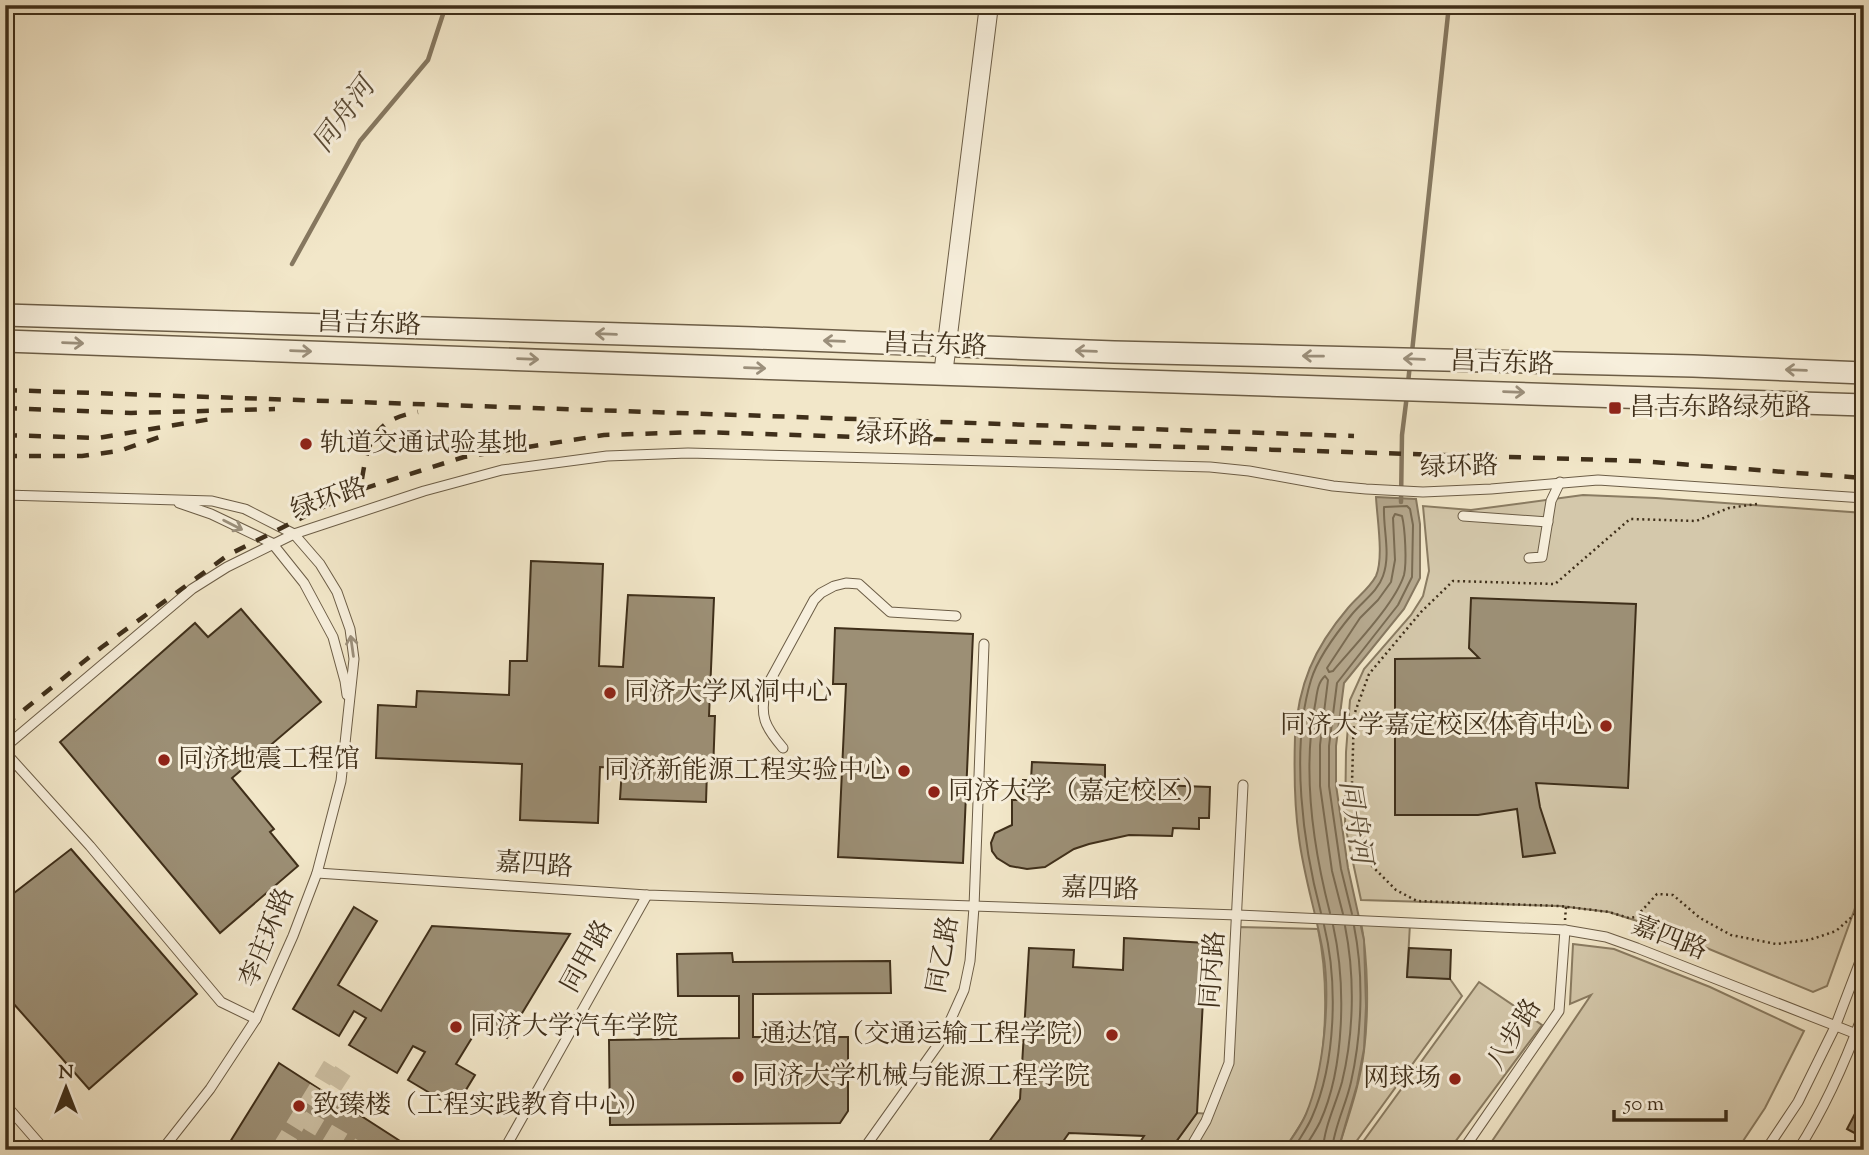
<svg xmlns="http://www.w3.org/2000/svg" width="1869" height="1155" viewBox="0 0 1869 1155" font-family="'Sorts Mill Goudy','Noto Serif SC',serif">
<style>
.green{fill:#d4c8ab;stroke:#8a7c62;stroke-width:2}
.water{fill:#b5a88e;stroke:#867860;stroke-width:2}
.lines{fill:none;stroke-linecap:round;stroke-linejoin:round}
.shore{stroke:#7a6c54;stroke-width:2}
.stream{stroke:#867860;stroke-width:4.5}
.building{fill:#9c8f75;stroke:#3f2f1a;stroke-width:2}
.minor-tunnel{stroke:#cec2a6;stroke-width:18;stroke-dasharray:18 9;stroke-linecap:butt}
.service-casing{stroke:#6c5d46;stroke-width:11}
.minor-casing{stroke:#6c5d46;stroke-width:20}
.tertiary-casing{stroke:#6c5d46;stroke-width:24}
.path{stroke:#3f2f1a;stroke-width:2.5;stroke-dasharray:2 3.5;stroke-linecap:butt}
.service{stroke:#f7efdc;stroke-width:9}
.minor{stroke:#f7efdc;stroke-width:18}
.tertiary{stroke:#f7efdc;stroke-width:21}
.rail{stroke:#3f2f1a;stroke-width:4.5;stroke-dasharray:12 12;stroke-linecap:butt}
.oneway{stroke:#9b8f7b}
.poi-dot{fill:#8f2418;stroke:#f7efdc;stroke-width:2.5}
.labels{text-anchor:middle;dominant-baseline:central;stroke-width:6;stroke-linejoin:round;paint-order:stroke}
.street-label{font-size:26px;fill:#3f2f1a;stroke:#f7efdc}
.poi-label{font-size:26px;fill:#3f2f1a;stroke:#f7efdc;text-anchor:start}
.water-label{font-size:28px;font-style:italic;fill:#5c4d37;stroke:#f7efdc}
</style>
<rect width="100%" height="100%" fill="#f2e7c9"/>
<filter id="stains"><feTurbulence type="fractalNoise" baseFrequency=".00286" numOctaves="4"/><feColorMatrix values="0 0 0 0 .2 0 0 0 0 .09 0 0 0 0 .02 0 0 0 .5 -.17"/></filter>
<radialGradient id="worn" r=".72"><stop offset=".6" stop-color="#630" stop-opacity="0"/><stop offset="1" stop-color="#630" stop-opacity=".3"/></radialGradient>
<g class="green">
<polygon points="1583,495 1656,498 1864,513 1864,883 1827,986 1813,992 1656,927 1609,912 1560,906 1361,900 1345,825 1346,752 1350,700 1364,669 1411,615 1423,596 1429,571 1423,506 1471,510"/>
<path d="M 1361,922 L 1410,924 L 1407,976 L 1450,979 L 1462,996 L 1350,1150 L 1338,1150 C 1348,1117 1360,1085 1364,1051 C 1369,1012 1368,960 1361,922 Z"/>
<path d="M 1237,927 L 1318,929 C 1329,980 1329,1070 1305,1117 C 1299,1128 1291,1139 1284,1150 L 1170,1150 L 1197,1113 L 1209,1114 L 1229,1063 Z"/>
<polygon points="1573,944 1614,949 1710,987 1804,1031 1765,1108 1737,1150 1486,1150 1591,995 1570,1004"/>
<polygon points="1479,982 1542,1025 1449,1150 1357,1150"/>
</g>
<path class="water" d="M 1376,497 L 1416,499 L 1420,524 L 1420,578 L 1404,609 L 1344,683 L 1336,746 L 1336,785 L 1348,868 L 1364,940 L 1366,1006 L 1364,1049 L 1357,1085 L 1338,1150 L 1284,1150 C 1292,1138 1301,1126 1306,1114 C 1324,1071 1331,997 1323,952 C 1316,913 1304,877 1299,838 C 1294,804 1294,771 1295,737 C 1298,685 1314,648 1348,608 C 1357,597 1369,589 1376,576 C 1384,558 1377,518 1376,497 Z"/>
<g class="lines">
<g class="shore">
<path d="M 1395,514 L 1402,516 C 1405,528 1407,562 1404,575 C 1395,604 1353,647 1333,671 L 1329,672 L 1327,668 L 1360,618 L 1378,600 L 1391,582 L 1395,560 L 1393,518 Z"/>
<path d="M 1321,913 C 1303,845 1290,749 1311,680 C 1318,657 1338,631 1353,613 C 1363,601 1378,591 1383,576 C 1391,554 1383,529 1384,507 L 1407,506 L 1410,509 L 1413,525 L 1412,577 L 1398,605 L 1337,683 L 1329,746 L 1329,786 L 1341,869 L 1352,914"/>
<path d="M 1330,913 C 1313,847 1302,774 1315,705 C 1317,695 1317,683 1325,676 L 1328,680 L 1320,745 L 1320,786 L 1332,871 L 1343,914"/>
<path d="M 1293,1150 C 1299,1139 1307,1129 1312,1117 C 1336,1063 1338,982 1324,925"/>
<path d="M 1303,1150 C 1309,1141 1315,1132 1320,1122 C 1345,1067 1346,983 1333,925"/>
<path d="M 1323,1150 C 1324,1127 1336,1104 1342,1082 C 1354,1033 1355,976 1345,926"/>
<path d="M 1332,1150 C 1334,1127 1346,1105 1351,1082 C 1362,1033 1364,976 1354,926"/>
</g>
<g class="stream">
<polyline points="292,264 360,141 428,60 446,5"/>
<polyline points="1412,352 1449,5"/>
<polyline points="1408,383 1410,364"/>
<polyline points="1401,502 1402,435 1407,395"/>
</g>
</g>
<g class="building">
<polygon points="531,561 603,564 599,666 623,667 628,595 714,598 709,716 715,716 713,772 707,771 706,802 620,799 622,768 600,767 598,823 520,820 522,764 376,758 378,705 416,707 417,691 509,695 510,661 527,661"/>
<polygon points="1471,598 1636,604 1628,788 1536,783 1540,807 1555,853 1523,857 1517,809 1478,815 1395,815 1395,659 1479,658 1469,648"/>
<polygon points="241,609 321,702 232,778 274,829 270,832 298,866 220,933 60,742 195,623 208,637"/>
<polygon points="835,628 973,634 963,863 838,857 846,684 833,684"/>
<polygon points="1032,762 1105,765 1105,783 1210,787 1209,818 1199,818 1199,829 1173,828 1172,836 1129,835 1089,844 1074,849 1045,867 1027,869 1010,866 997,858 992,851 991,843 995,833 1012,825 1012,800 1023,800 1023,780 1031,780"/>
<polygon points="71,849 197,994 89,1089 5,994 5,900"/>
<polygon points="354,907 377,921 338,985 381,1011 432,926 570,934 507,1038 481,1023 456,1064 475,1075 455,1108 408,1080 425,1052 413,1046 397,1073 349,1045 366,1018 354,1011 339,1036 293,1009"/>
<polygon points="1124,938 1206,943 1197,1113 1170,1150 1135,1150 1144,1136 1069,1133 1057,1150 983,1150 1020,1099 1029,948 1074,950 1073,967 1123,970"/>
<polygon points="1409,948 1451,950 1450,979 1407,977"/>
<polygon points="732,953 733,962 890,961 891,993 753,994 753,1037 848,1037 848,1111 840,1123 610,1125 609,1040 739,1038 739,996 678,996 677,954"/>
<polygon points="279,1063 414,1150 225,1150"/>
<polygon points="1860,1104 1864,1107 1864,1138 1847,1129"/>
</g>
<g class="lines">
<g class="minor-tunnel">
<polyline points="343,1071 310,1122 357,1150"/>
<polyline points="280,1150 332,1065"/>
</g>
<g class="service-casing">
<g id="service">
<polyline points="5,495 212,501 245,509 294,534 320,564 337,592 350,629 354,659 341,781 317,873 293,936 256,1019 210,1089 162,1150"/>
<polyline points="179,503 211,514 272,543 304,583 333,637 345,681 347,695"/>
<polyline points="1463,516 1548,522"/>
<polyline points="1529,558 1542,557 1551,501 1560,482"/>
<polyline points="5,747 192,589 227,567 294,534 424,491 502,470 607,456 688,453 1210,467 1249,471 1333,486 1366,489 1423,492 1491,489 1598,480 1864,498"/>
<path d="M 783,748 C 765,727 759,716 766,688 L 814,600 L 821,593 L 834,586 L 846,583 L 859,584 L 890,612 L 956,616"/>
<polyline points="5,752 90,846 221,1002 256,1019"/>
<polyline points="317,873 647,895 1238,915 1565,930 1606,937 1637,948 1864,1037"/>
<polyline points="5,1104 45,1150"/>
<polyline points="5,1149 6,1150"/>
<polyline points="504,1150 647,895"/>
<polyline points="863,1150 942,1039 964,990 970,961 974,907 984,644"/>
<polyline points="1189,1150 1206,1121 1229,1063 1243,785"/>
<polyline points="1463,1150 1559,1011 1565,930"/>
<polyline points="1766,1150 1798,1102 1835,1027 1864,951"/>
<path d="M 1798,1150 C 1825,1108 1847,1058 1864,1011"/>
</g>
</g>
<g class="minor-casing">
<polyline id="minor" points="943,375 989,5"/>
</g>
<g class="tertiary-casing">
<g id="tertiary">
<polyline points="5,315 754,338 1114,352 1693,366 1864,373"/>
<polyline points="5,341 754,368 1864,405"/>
</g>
</g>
<g class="path">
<polyline points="1757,504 1729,508 1696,521 1630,519 1555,584 1453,581 1421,612 1369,674 1354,715 1352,783 1365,859 1396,890 1417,901 1560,906 1609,912 1629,918 1636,917 1657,894 1673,895 1700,918 1731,935 1776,944 1809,940 1836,931 1855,914 1864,889"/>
<polyline points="1565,920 1566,907"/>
</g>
<use href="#service" class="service"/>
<use href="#minor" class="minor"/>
<use href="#tertiary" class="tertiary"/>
<g class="rail">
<polyline points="5,390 1354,436"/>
<polyline points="5,408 131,413 275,409"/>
<polyline points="5,435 98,438 217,418"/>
<polyline points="5,456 82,456 119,451 165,435"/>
<path d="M 362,479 C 368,440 375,419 418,412"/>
<polyline points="5,725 102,647 228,555 353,492 464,457 604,435 698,432 1639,461 1864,478"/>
</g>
</g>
<defs><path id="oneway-shaft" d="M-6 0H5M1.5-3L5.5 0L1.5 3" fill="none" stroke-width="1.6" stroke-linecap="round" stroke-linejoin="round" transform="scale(1.75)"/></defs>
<g class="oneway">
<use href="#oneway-shaft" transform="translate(606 334) rotate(-178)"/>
<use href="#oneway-shaft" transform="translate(834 341) rotate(-178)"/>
<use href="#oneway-shaft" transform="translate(73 343) rotate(2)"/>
<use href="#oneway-shaft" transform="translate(301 351) rotate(2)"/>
<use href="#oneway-shaft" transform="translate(1086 351) rotate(-178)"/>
<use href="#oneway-shaft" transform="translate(1313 356) rotate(-179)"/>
<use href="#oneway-shaft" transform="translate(528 359) rotate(2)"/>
<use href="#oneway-shaft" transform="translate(1414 359) rotate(-178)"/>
<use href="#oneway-shaft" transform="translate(755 368) rotate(2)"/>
<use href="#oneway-shaft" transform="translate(1796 370) rotate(-178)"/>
<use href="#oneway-shaft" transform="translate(1514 392) rotate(2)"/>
<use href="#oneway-shaft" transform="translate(233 525) rotate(27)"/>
<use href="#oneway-shaft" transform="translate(352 646) rotate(-98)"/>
</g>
<g class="poi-dot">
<rect x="1608" y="401" width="14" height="14" rx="3.5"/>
<circle cx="306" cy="444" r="7"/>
<circle cx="610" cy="693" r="7"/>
<circle cx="1606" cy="726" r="7"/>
<circle cx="164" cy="760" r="7"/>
<circle cx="904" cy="771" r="7"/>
<circle cx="934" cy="792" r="7"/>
<circle cx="456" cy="1027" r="7"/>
<circle cx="1112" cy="1035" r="7"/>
<circle cx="738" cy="1077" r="7"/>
<circle cx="1455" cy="1079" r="7"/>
<circle cx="299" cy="1106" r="7"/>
</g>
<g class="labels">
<g class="street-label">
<text transform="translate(369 325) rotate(2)">昌吉东路</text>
<text transform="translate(935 346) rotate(2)">昌吉东路</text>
<text transform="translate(1502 364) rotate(2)">昌吉东路</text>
<text transform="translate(895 436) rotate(2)">绿环路</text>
<text transform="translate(1459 468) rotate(-2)">绿环路</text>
<text transform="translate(329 500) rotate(-19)">绿环路</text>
<text transform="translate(534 866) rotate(4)">嘉四路</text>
<text transform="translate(1100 890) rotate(2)">嘉四路</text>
<text transform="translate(268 938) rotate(-68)">李庄环路</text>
<text transform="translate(1669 939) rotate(21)">嘉四路</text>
<text transform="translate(944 955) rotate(-80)">同乙路</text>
<text transform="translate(588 957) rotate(-61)">同甲路</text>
<text transform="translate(1214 970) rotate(-86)">同丙路</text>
<text transform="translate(1515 1035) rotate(-58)">八步路</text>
</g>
<g class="poi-label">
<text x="1629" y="408">昌吉东路绿苑路</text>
<text x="320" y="444">轨道交通试验基地</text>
<text x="624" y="693">同济大学风洞中心</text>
<text x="1592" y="726" text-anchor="end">同济大学嘉定校区体育中心</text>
<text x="178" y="760">同济地震工程馆</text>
<text x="890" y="771" text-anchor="end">同济新能源工程实验中心</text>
<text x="948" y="792">同济大学（嘉定校区）</text>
<text x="470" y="1027">同济大学汽车学院</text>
<text x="1098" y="1035" text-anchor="end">通达馆（交通运输工程学院）</text>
<text x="752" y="1077">同济大学机械与能源工程学院</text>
<text x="1441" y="1079" text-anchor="end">网球场</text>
<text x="313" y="1106">致臻楼（工程实践教育中心）</text>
</g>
<g class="water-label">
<text transform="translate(345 116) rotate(-54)">同舟河</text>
<text transform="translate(1354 822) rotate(81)">同舟河</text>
</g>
</g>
<rect width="1869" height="1155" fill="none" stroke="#f2e7c9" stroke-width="28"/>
<rect x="7" y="7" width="1855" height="1141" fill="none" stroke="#3f2f1a" stroke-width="3.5"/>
<rect x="14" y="14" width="1841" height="1127" fill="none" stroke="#3f2f1a" stroke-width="2"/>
<g transform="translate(66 1088)" stroke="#f7efdc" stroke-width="5" paint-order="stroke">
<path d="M0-5L12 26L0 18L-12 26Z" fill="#3f2f1a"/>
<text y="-10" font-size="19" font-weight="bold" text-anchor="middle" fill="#3f2f1a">N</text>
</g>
<path d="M1614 1110v10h112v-10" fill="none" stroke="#3f2f1a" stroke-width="3.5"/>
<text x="1624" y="1110" font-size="21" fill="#3f2f1a" stroke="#f7efdc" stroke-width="5" paint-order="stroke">50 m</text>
<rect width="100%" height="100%" filter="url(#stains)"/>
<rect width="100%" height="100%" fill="url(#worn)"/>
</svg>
